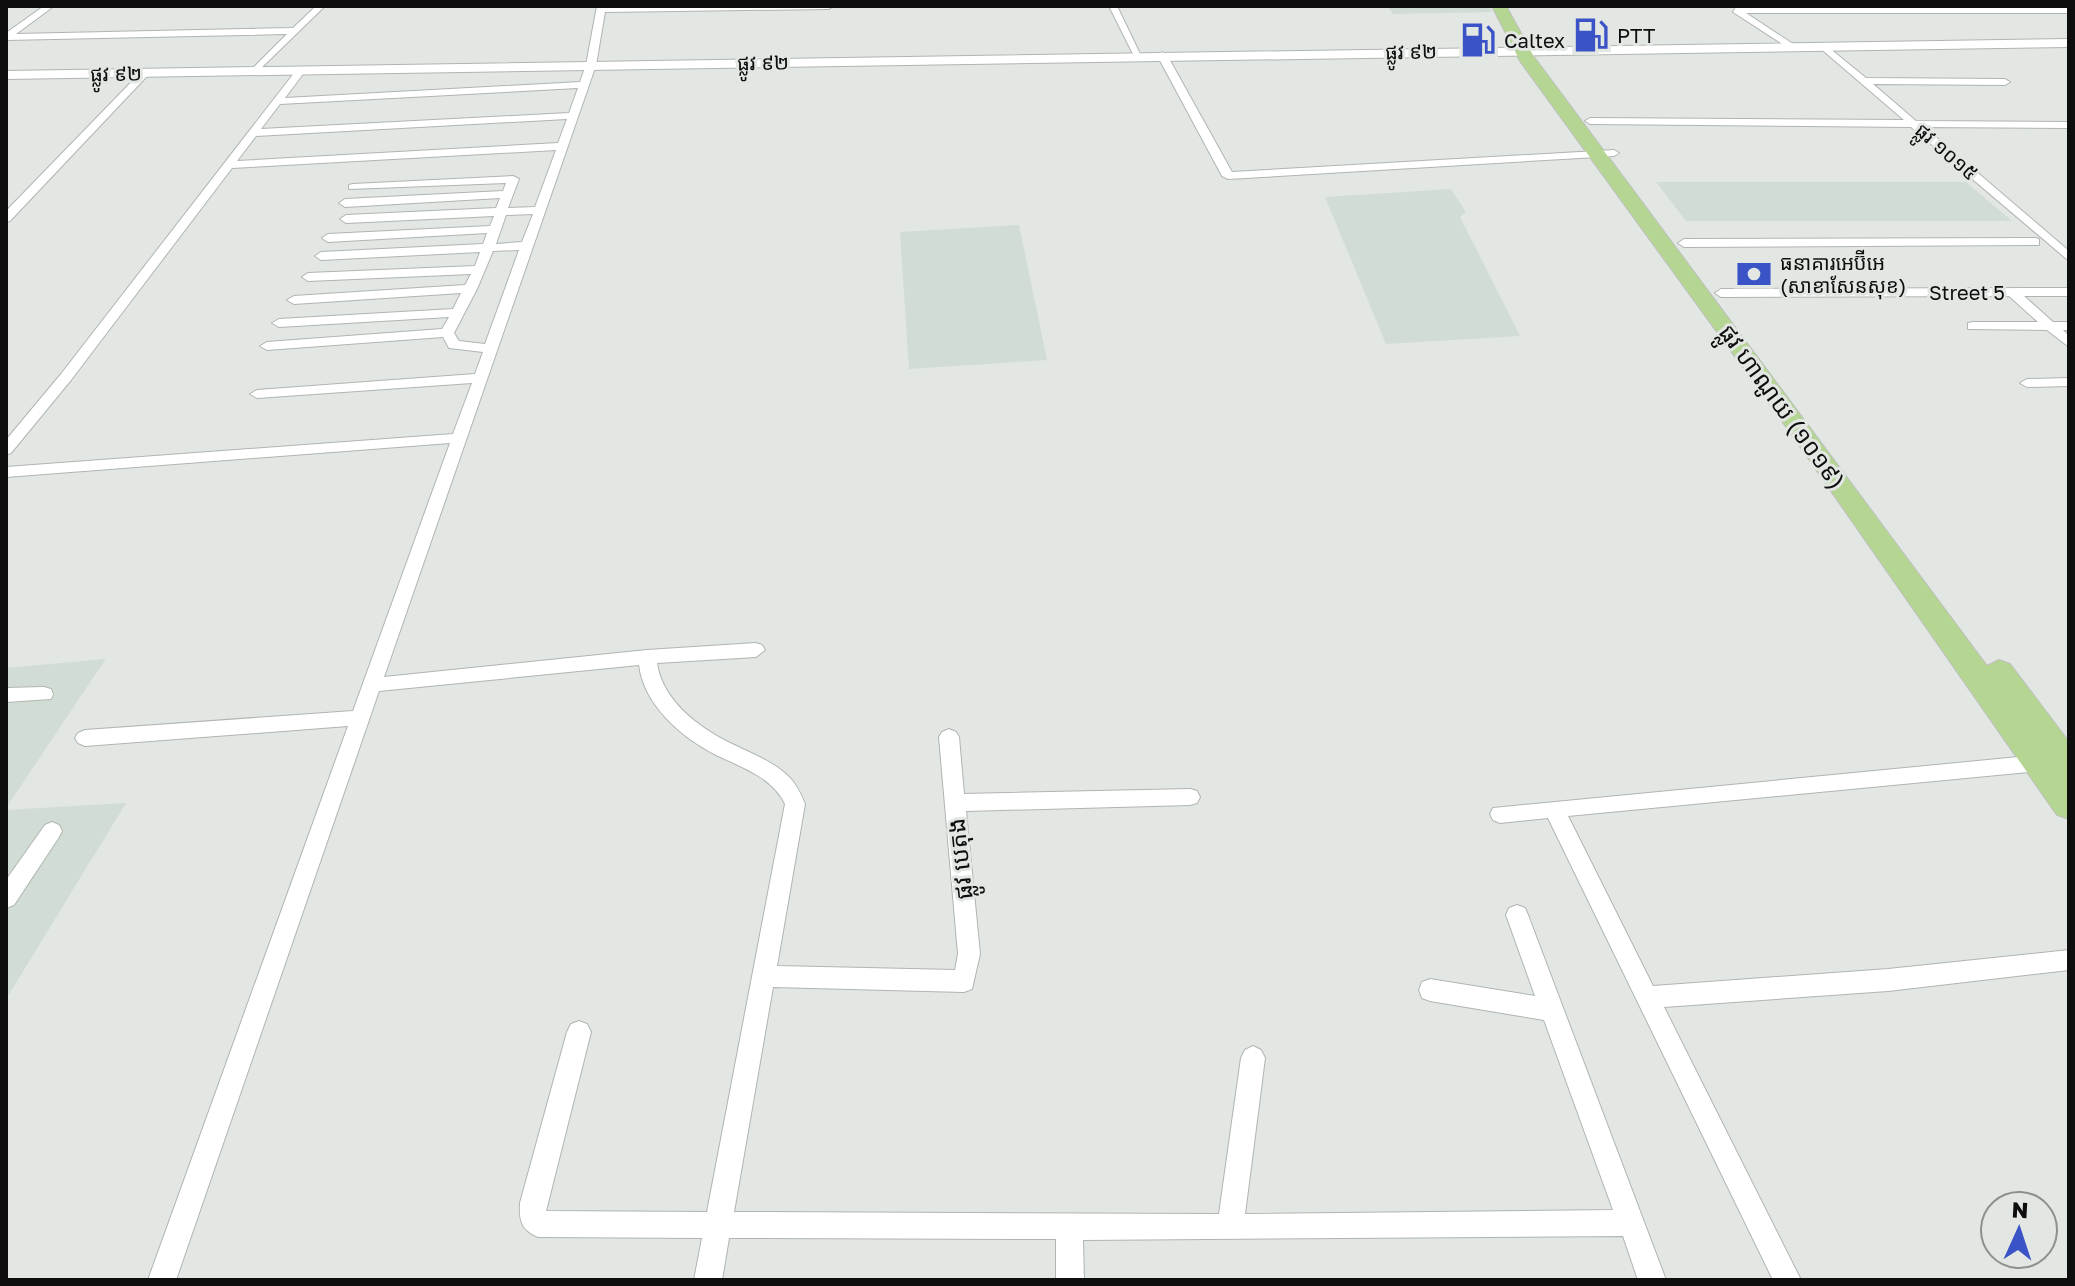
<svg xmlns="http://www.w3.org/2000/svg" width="2075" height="1286" viewBox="0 0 2075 1286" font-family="'Golos Text','Noto Sans Khmer',sans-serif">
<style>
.built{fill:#d1ddd4}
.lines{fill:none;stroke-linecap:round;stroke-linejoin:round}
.street-casing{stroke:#b0b5b1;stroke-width:2}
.secondary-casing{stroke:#b0b5b1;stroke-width:2}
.primary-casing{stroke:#c0c0c0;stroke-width:2}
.street{fill:#fff;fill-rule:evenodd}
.secondary{fill:#fff;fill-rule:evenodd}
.primary{fill:#b5d593;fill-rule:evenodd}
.labels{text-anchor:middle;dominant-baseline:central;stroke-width:6;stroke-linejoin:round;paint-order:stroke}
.far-poi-label{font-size:20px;fill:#0d0e0d;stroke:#e2e7e3;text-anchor:start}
.far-street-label{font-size:20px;fill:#0d0e0d;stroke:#e2e7e3}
.street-label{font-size:24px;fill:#0d0e0d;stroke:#e2e7e3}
</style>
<rect width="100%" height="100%" fill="#e2e7e3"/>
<g class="built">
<polygon points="1388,6 1489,6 1492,12 1393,14"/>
<polygon points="1656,182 1966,182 2012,221 1686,221"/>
<polygon points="1451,189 1466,212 1460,217 1520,336 1386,344 1325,197"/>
<polygon points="1019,225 1047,360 909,369 900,232"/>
<polygon points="105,659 105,660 6,808 6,668"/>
<polygon points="126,803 6,999 6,810"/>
</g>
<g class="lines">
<g class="street-casing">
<g id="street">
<polygon points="44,6 54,6 16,34 293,28 316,6 325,6 255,74 252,73 252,69 287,34 6,40 6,33"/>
<path d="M 597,6 L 833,6 L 829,9 L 605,12 L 596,65 L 384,677 L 647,650 L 756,643 L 762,645 L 765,650 L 756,657 L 657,663 C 662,700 698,727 730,743 C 750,753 773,761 789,777 C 797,785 801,794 805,804 L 777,966 L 955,970 L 958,954 L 939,737 L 942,732 L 949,729 L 956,732 L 959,737 L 964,794 L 1190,789 L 1197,791 L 1200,797 L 1197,803 L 1190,805 L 966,811 L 980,954 L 972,989 L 964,992 L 773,987 L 734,1212 L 1219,1214 L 1241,1058 L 1245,1050 L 1253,1046 L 1261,1050 L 1265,1058 L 1245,1214 L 1613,1210 L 1544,1020 L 1430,1001 L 1422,998 L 1419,990 L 1422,982 L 1430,979 L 1535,996 L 1506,915 L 1509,908 L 1517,905 L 1525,908 L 1528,915 L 1666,1280 L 1638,1280 L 1623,1236 L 1083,1240 L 1084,1280 L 1056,1280 L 1056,1239 L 729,1238 L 722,1280 L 694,1280 L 702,1238 L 538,1237 C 521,1230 519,1220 520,1203 L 567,1032 L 571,1024 L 579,1021 L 587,1024 L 591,1032 L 546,1211 L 707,1212 L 785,804 C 772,777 741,767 716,755 C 681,737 644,705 639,665 L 379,691 L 176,1280 L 148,1280 L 348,726 L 85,746 L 78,743 L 75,738 L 78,733 L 85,730 L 353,711 L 450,443 L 6,477 L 6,467 L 453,434 L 472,383 L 257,398 L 250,394 L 257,390 L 475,374 L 483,352 L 449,348 L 443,337 L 267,350 L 260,346 L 267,342 L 442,329 L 449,317 L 279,327 L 272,323 L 279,319 L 453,309 L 461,293 L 294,304 L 287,300 L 294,296 L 465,285 L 471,274 L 308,281 L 302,277 L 308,273 L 475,266 L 480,252 L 321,260 L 315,256 L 321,252 L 483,244 L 487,233 L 328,242 L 322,238 L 328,234 L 490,226 L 494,216 L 346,223 L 340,219 L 346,215 L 496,208 L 500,198 L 345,207 L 339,203 L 345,199 L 503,191 L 506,183 L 349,189 L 349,185 L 353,184 L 513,176 L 519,179 L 508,208 L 535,207 L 556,150 L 232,168 L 71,380 L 11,453 L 6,455 L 6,440 L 61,374 L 298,68 L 306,70 L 285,98 L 580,82 L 586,65 ZM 578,88 L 569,113 L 261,129 L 280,104 ZM 567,119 L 558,143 L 237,161 L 256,136 ZM 533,214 L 522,242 L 496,244 L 506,215 ZM 519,250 L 485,344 L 459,341 L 454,333 L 477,289 L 493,251 Z"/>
<polygon points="1109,6 1117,6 1142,58 1134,56"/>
<polygon points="1736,7 2069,7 2069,13 1746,13 1793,44 1793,48 1790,49 1733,12"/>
<polygon points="1823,43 1866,78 2005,79 2010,82 2005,85 1873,84 1916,121 2069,122 2069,128 1924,127 2069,251 2069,261 1911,127 1590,124 1585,121 1590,118 1904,120 1820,48 1820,44"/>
<polygon points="1162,52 1167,55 1232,172 1614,150 1619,153 1614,156 1228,179 1222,176 1157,55"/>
<polygon points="142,71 150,73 10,221 6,222 6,211"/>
<polygon points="2035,238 2039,239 2039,245 1684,247 1678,243 1684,239"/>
<polygon points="2069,288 2069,296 2024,296 2053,322 2069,322 2069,330 2063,330 2069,336 2069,347 2047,330 1968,329 1968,323 1973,322 2038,322 2009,296 1721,297 1715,293 1721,289"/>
<polygon points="2069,378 2069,386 2027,387 2020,383 2027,379"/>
<polygon points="44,687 51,689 53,694 51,699 6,702 6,688"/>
<polygon points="2039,755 2046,757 2049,763 2046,769 2039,771 1568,816 1653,986 1888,969 2069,950 2069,970 1888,991 1664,1007 1801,1280 1773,1280 1548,818 1500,823 1493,820 1490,814 1493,808"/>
<polygon points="52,822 59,825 62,831 59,837 14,905 6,908 6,880 45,825"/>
</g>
</g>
<g class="secondary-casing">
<polygon id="secondary" points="2069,39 2069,47 6,79 6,71"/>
</g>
<g class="primary-casing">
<polygon id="primary" points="1492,6 1506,6 1534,57 1987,666 1999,660 2010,664 2069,742 2069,819 2057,815 1792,435 1520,61"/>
</g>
<use href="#street" class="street"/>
<use href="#secondary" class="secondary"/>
<use href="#primary" class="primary"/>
</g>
<defs>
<g id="fuel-bare" transform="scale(2.76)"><path d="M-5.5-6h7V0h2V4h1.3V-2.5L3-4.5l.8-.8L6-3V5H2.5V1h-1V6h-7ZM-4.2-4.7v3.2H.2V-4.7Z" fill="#3a53c6" stroke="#e2e7e3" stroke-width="2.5" paint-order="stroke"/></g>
<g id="bank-bare" transform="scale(2.76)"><path d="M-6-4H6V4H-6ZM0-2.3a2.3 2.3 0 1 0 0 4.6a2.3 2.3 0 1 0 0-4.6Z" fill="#3a53c6" stroke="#e2e7e3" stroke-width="2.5" paint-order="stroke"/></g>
</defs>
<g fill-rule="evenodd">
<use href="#fuel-bare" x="1591" y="35"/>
<use href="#fuel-bare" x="1478" y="40"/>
<use href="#bank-bare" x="1754" y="274"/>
</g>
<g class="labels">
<g class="far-poi-label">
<text x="1617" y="35">PTT</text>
<text x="1504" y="40">Caltex</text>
<text x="1780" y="262">ធនាគារអេប៊ីអេ<tspan x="1780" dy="23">(សាខាសែនសុខ)</tspan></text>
</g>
<g class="far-street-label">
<text transform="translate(1411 51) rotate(-1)">ផ្លូវ ៩២</text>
<text transform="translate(763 62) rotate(-1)">ផ្លូវ ៩២</text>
<text transform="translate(116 73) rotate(-1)">ផ្លូវ ៩២</text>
<text transform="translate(1947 151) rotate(41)">ផ្លូវ ១០១៥</text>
<text x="1967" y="292">Street 5</text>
</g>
<g class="street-label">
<text transform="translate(1783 406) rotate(54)">ផ្លូវ ហាណូយ (១០១៩)</text>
<text transform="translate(959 859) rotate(-96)">ផ្លូវ បេតុង</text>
</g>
</g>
<rect width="2075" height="1286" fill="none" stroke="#0d0e0d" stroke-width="16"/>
<g transform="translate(2019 1230) rotate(3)"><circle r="38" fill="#e2e7e3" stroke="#8d908d" stroke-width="2"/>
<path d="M0-6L14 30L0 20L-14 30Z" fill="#3a53c6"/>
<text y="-12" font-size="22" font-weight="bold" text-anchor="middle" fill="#0d0e0d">N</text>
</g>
</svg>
